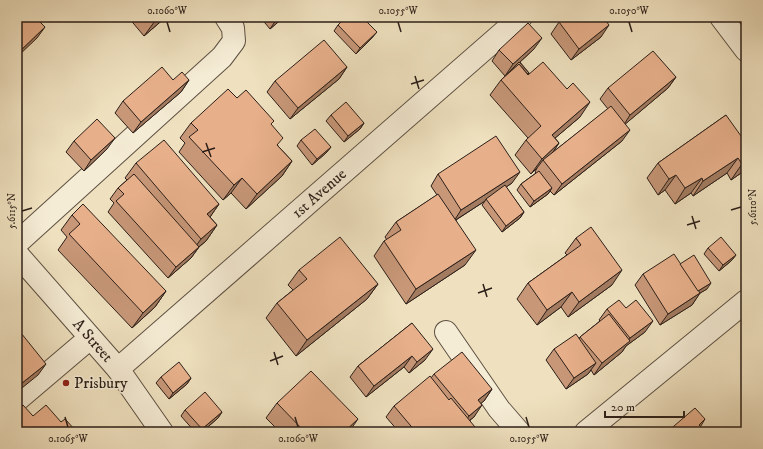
<svg xmlns="http://www.w3.org/2000/svg" width="763" height="449" viewBox="0 0 763 449" font-family="'IM FELL DW Pica',serif">
<style>
.lines{fill:none;stroke-linecap:round;stroke-linejoin:round}
.minor-casing{stroke:#5d5042;stroke-width:24}
.minor{stroke:#f5ecd5;stroke-width:22}
.wall{fill:#c79778;stroke:#2c1f19}
.shaded-wall{fill:#a27b61;stroke:#2c1f19}
.building{fill:#e7b08b;stroke:#2c1f19}
.ticks{fill:none;stroke:#2c1f19;stroke-width:1.5}
.poi-dot{fill:#8f2418;stroke:#f5ecd5;stroke-width:1.5}
.labels{text-anchor:middle;dominant-baseline:central;stroke-width:3;stroke-linejoin:round;paint-order:stroke}
.street-label{font-size:16px;fill:#2c1f19;stroke:#f5ecd5}
.poi-label{font-size:16px;fill:#2c1f19;stroke:#f5ecd5;text-anchor:start}
.neatline{fill:none;stroke:#2c1f19;stroke-width:1.5}
.ticks-label{font-size:10px;text-anchor:middle;fill:#2c1f19}
</style>
<rect width="100%" height="100%" fill="#efe1bf"/>
<filter id="stains"><feTurbulence type="fractalNoise" baseFrequency=".005" numOctaves="4"/><feColorMatrix values="0 0 0 0 .2 0 0 0 0 .09 0 0 0 0 .02 0 0 0 .5 -.17"/></filter>
<radialGradient id="worn" r=".72"><stop offset=".6" stop-color="#630" stop-opacity="0"/><stop offset="1" stop-color="#630" stop-opacity=".3"/></radialGradient>
<g class="lines">
<g class="minor-casing">
<g id="minor">
<polyline points="721,17 746,50"/>
<polyline points="17,243 222,57 234,41 233,28 226,17"/>
<path id="s1" d="M 17,254 L 118,369 L 162,432"/>
<polyline points="446,332 499,409 519,432"/>
<path id="s2" d="M 118,369 L 521,17"/>
<polyline points="17,400 90,338"/>
<polyline points="586,432 746,301"/>
</g>
</g>
<use href="#minor" class="minor"/>
</g>
<g class="wall">
<polygon points="128,17 166,17 144,36"/>
<polygon points="260,17 284,17 270,29"/>
<polygon points="560,17 603,17 601,37 571,60 551,34 559,22 562,20"/>
<polygon points="338,25 372,38 356,54 334,31"/>
<polygon points="534,49 520,62 529,73 580,117 555,138 559,143 553,152 608,109 600,99 608,88 676,77 668,88 625,124 622,141 554,195 550,191 548,194 530,207 517,190 521,184 536,173 535,172 537,168 531,174 515,155 526,140 528,138 490,95 501,80 510,71 505,76 492,61 499,50"/>
<polygon points="347,67 339,79 290,119 267,92 275,81"/>
<polygon points="189,80 181,92 133,133 115,113 123,101"/>
<polygon points="237,98 271,125 278,146 292,161 282,176 246,209 231,193 223,200 179,152 185,143 180,138 191,123"/>
<polygon points="331,115 364,123 360,129 344,142 326,121"/>
<polygon points="726,115 744,171 731,180 727,173 693,196 691,193 675,204 665,190 658,195 647,178 658,163"/>
<polygon points="301,140 331,147 326,153 312,165 297,146"/>
<polygon points="74,141 107,149 84,171 66,152"/>
<polygon points="136,163 219,204 210,217 217,225 206,241 199,247 191,258 168,278 108,212 114,203 110,199 118,188 127,180 125,178"/>
<polygon points="438,174 512,183 506,187 524,212 520,218 502,232 482,205 485,201 456,220 465,265 406,304 374,256 384,241 387,240 385,237 396,222 437,195 431,186"/>
<polygon points="72,215 166,291 155,307 132,328 58,250 67,237 61,230"/>
<polygon points="576,238 612,285 568,317 561,307 537,325 517,299 528,283 567,255 565,253"/>
<polygon points="708,248 736,255 731,261 719,271 704,254"/>
<polygon points="680,264 707,289 700,293 692,305 660,325 635,285 643,274"/>
<polygon points="299,270 378,284 367,299 296,356 266,318 277,303 293,290 288,285"/>
<polygon points="607,309 645,332 626,346 622,352 594,375 591,370 588,374 566,389 546,360 554,349 579,339 580,337 600,321 599,320"/>
<polygon points="412,323 425,360 409,373 404,367 366,397 350,377 358,366"/>
<polygon points="434,374 492,389 484,401 480,403 474,417 470,420 471,432 399,432 386,417 394,406 431,378"/>
<polygon points="161,377 191,378 187,384 169,399 156,383"/>
<polygon points="277,403 349,432 280,432 266,418"/>
<polygon points="185,410 222,412 218,418 202,432 195,432 181,416"/>
</g>
<g class="shaded-wall">
<polygon points="159,17 166,17 144,36 155,21"/>
<polygon points="278,17 284,17 270,29"/>
<polygon points="609,25 601,37 571,60 579,49"/>
<polygon points="45,27 37,38 17,57 17,54"/>
<polygon points="377,32 372,38 356,54 360,48"/>
<polygon points="542,38 534,49 505,76 513,64"/>
<polygon points="347,67 339,79 290,119 298,108"/>
<polygon points="676,77 668,88 623,126 630,115"/>
<polygon points="189,80 181,92 133,133 141,122"/>
<polygon points="590,102 580,117 541,150 552,135"/>
<polygon points="364,123 360,129 344,142 348,136"/>
<polygon points="630,130 622,141 554,195 562,184"/>
<polygon points="115,138 107,149 84,171 91,160"/>
<polygon points="559,143 549,158 543,160 537,168 531,174 542,159"/>
<polygon points="331,147 326,153 312,165 317,159"/>
<polygon points="738,158 727,173 693,196 703,181"/>
<polygon points="292,161 282,176 246,209 257,194"/>
<polygon points="746,162 746,168 744,171 731,180 742,164"/>
<polygon points="520,172 512,183 487,200 486,199 485,201 454,221 461,210"/>
<polygon points="676,175 665,190 658,195 669,179"/>
<polygon points="242,178 231,193 223,200 234,185"/>
<polygon points="702,178 691,193 675,204 685,188"/>
<polygon points="552,188 548,194 530,207 534,201"/>
<polygon points="219,204 208,220 207,214"/>
<polygon points="524,212 520,218 502,232 506,226"/>
<polygon points="217,225 206,241 190,254 201,239"/>
<polygon points="199,247 191,258 168,278 176,267"/>
<polygon points="476,250 465,265 406,304 416,289"/>
<polygon points="736,255 731,261 719,271 723,265"/>
<polygon points="622,270 612,285 568,317 579,302"/>
<polygon points="711,283 707,289 690,299 695,293"/>
<polygon points="378,284 367,299 296,356 307,340"/>
<polygon points="166,291 155,307 132,328 143,313"/>
<polygon points="572,292 561,307 537,325 547,310"/>
<polygon points="700,293 692,305 660,325 668,314"/>
<polygon points="653,321 645,332 626,346 622,352 594,375 602,363 626,344 630,338"/>
<polygon points="433,349 425,360 409,373 417,362"/>
<polygon points="412,356 404,367 366,397 374,386"/>
<polygon points="596,363 588,374 566,389 574,378"/>
<polygon points="46,364 38,375 17,392 17,387"/>
<polygon points="191,378 187,384 169,399 173,393"/>
<polygon points="492,389 484,401 470,412 478,400"/>
<polygon points="482,405 474,417 461,427 469,416"/>
<polygon points="222,412 218,418 202,432 200,432 202,429"/>
<polygon points="358,419 349,432 344,432"/>
<polygon points="705,419 698,431 699,425"/>
<polygon points="475,427 471,432 469,432"/>
</g>
<g class="building">
<polygon points="26,17 35,17 45,27 17,54 17,26"/>
<polygon points="152,17 159,17 155,21"/>
<polygon points="346,17 362,17 377,32 360,48 338,25"/>
<polygon points="566,17 603,17 609,25 579,49 559,22"/>
<polygon points="528,23 542,38 513,64 499,50"/>
<polygon points="324,40 347,67 298,108 275,81"/>
<polygon points="653,51 676,77 630,115 608,88"/>
<polygon points="519,62 529,73 528,74 519,64 511,71 511,70"/>
<polygon points="543,62 567,89 573,83 590,102 552,135 559,143 542,159 526,140 541,126 501,80 519,64 528,75"/>
<polygon points="162,67 173,80 182,72 189,80 141,122 123,101"/>
<polygon points="228,89 237,98 246,90 274,121 271,124 283,138 277,145 292,161 257,194 242,178 234,185 189,137 198,130 191,123"/>
<polygon points="346,102 364,123 348,136 331,115"/>
<polygon points="611,106 630,130 562,184 543,160"/>
<polygon points="726,115 746,143 746,162 742,164 738,158 703,181 702,178 685,188 676,175 669,179 658,163"/>
<polygon points="97,119 115,138 91,160 74,141"/>
<polygon points="315,129 331,147 317,159 301,140"/>
<polygon points="496,136 520,172 461,210 438,174"/>
<polygon points="164,140 219,204 207,214 217,225 201,239 136,163"/>
<polygon points="539,171 552,188 534,201 521,184"/>
<polygon points="134,174 199,247 176,267 116,201 124,194 118,188"/>
<polygon points="505,185 524,212 506,226 486,199"/>
<polygon points="438,194 476,250 416,289 384,241 401,230 396,222"/>
<polygon points="83,204 166,291 143,313 69,234 80,224 72,215"/>
<polygon points="591,227 622,270 579,302 572,292 547,310 528,283 581,245 576,238"/>
<polygon points="340,237 378,284 307,340 277,303 307,279 299,270"/>
<polygon points="721,237 736,255 723,265 708,248"/>
<polygon points="674,254 700,293 668,314 643,274"/>
<polygon points="694,255 711,283 698,291 680,264"/>
<polygon points="619,300 626,308 636,300 653,321 630,338 607,309"/>
<polygon points="609,314 630,341 602,363 580,337"/>
<polygon points="412,323 433,349 417,362 412,356 374,386 358,366"/>
<polygon points="17,328 46,364 17,387"/>
<polygon points="576,334 596,363 574,378 554,349"/>
<polygon points="462,352 492,389 478,400 482,405 469,416 434,374"/>
<polygon points="179,362 191,378 173,393 161,377"/>
<polygon points="311,371 358,419 344,432 305,432 277,403"/>
<polygon points="430,376 449,400 451,398 475,427 469,432 416,432 394,406"/>
<polygon points="205,392 222,412 202,429 185,410"/>
<polygon points="23,405 33,416 46,405 61,422 65,419 77,432 17,432 17,410"/>
<polygon points="695,408 705,419 699,425 705,432 691,432 692,431 691,432 667,432"/>
</g>
<path class="ticks" d="M 167,22 L 170,32M 398,22 L 401,32M 629,22 L 632,32M 415,76 L 419,89M 411,84 L 424,80M 206,143 L 211,157M 202,152 L 215,148M 731,210 L 741,207M 22,211 L 32,208M 692,216 L 696,229M 687,225 L 700,221M 483,284 L 487,297M 478,293 L 492,288M 274,352 L 278,365M 270,361 L 283,356M 65,417 L 68,427M 295,417 L 298,427M 526,417 L 529,427"/>
<circle class="poi-dot" cx="66" cy="383" r="4"/>
<g class="labels">
<g class="street-label">
<text stroke="none"><textPath href="#s2" startOffset="267">1st Avenue</textPath></text>
<text stroke="none"><textPath href="#s1" startOffset="115">A Street</textPath></text>
</g>
<g class="poi-label">
<text x="74" y="383">Prisbury</text>
</g>
</g>
<rect width="763" height="449" fill="none" stroke="#efe1bf" stroke-width="44"/>
<path d="M605 411v6h79v-6" fill="none" stroke="#2c1f19" stroke-width="2"/>
<text x="611" y="411" font-size="12" fill="#2c1f19" stroke="#f5ecd5" stroke-width="3" paint-order="stroke">20 m</text>
<rect x="22" y="22" width="719" height="405" class="neatline"/>
<g class="ticks-label">
<text x="167" y="14">0.1060°W</text>
<text x="398" y="14">0.1055°W</text>
<text x="629" y="14">0.1050°W</text>
<text transform="translate(752 207) rotate(-90)" y="4">5.6110°N</text>
<text transform="translate(11 211) rotate(-90)" y="4">5.6115°N</text>
<text x="68" y="442">0.1065°W</text>
<text x="298" y="442">0.1060°W</text>
<text x="529" y="442">0.1055°W</text>
</g>
<rect width="100%" height="100%" filter="url(#stains)"/>
<rect width="100%" height="100%" fill="url(#worn)"/>
</svg>
